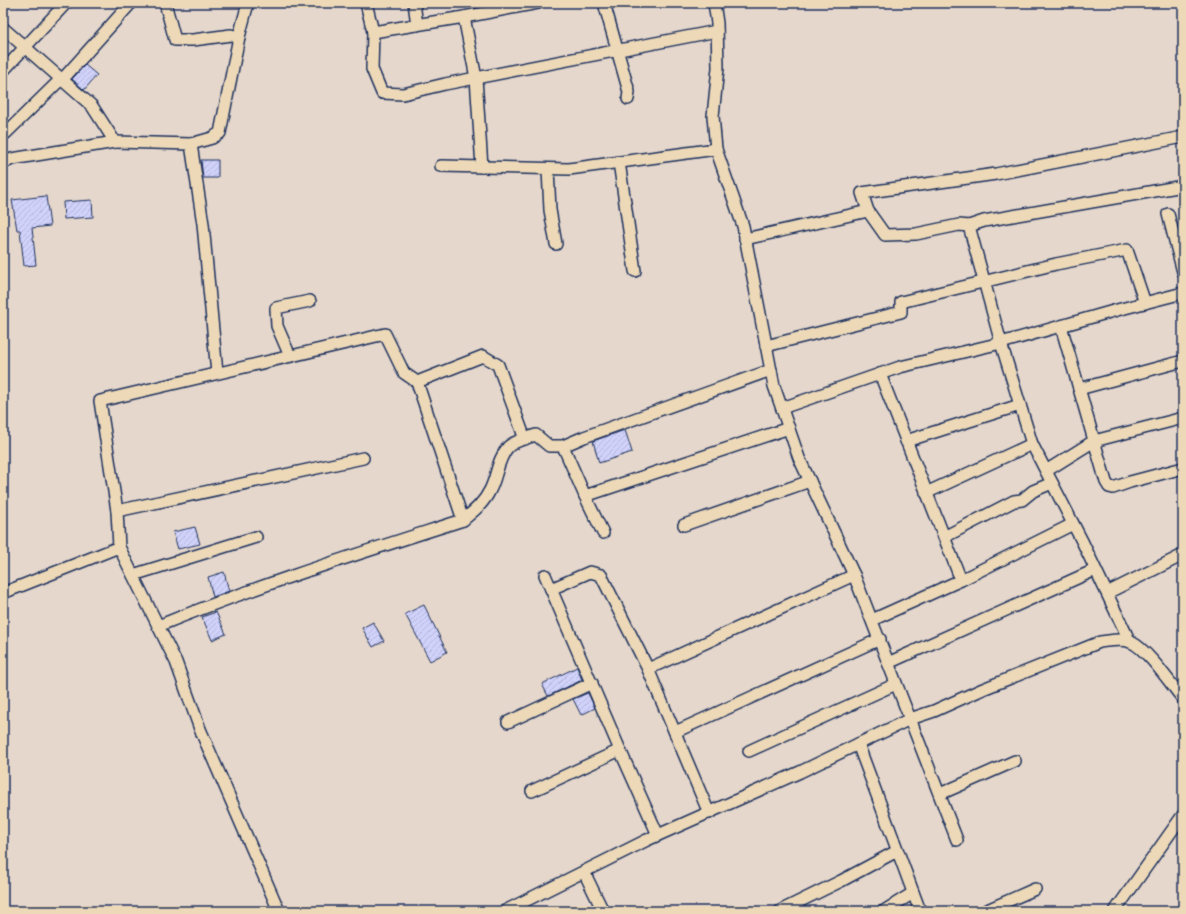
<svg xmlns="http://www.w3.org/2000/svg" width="1186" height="914" viewBox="0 0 1186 914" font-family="Pangolin,sans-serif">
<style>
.building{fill:url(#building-hatch);stroke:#1b2f5e}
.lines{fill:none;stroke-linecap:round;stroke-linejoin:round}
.minor-casing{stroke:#1b2f5e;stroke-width:14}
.minor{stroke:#edd9b7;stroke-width:11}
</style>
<defs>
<pattern id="building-hatch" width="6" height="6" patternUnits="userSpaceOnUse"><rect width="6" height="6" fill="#d1d2fa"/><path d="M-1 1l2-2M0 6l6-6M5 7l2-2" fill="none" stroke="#b3b5d9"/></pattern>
</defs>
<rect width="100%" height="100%" fill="#e5d7cb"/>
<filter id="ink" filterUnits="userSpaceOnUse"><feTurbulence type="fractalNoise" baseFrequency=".025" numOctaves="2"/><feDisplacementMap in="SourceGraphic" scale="8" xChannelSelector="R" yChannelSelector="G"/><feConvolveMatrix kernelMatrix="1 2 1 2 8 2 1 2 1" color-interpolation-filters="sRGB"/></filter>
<g filter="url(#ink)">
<g class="building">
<polygon points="85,65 97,75 84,90 72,79"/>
<polygon points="201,160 218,160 218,178 203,178"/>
<polygon points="46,196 50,226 32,228 36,265 24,266 20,230 17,230 12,200"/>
<polygon points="92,200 93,217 64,219 63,202"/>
<polygon points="625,430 632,452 599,463 593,441"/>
<polygon points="195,527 200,544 178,549 173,532"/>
<polygon points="224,572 229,591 213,597 208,577"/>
<polygon points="424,605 447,652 430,661 405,614"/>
<polygon points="216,612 226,634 212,640 202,617"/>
<polygon points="373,622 384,641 373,647 362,628"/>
<polygon points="577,667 582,680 548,696 542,684"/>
<polygon points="588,693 595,708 581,715 573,699"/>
</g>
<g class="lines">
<g class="minor-casing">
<g id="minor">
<polyline points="165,3 175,40 193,40 231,35 239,37"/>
<polyline points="366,3 373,32 372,69 382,93 403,94 445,84 717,31"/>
<polyline points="414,3 417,25"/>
<polyline points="604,3 629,92 628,99"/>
<path d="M 714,3 L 717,23 L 718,68 L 713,116 L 716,149 L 743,226 L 774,386 L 799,458 L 854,575 L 910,719 L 934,711 L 983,689 L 1100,642 C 1110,641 1121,638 1131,642 C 1148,650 1170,683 1183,699"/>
<polyline points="464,17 476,78 482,167"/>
<polyline points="3,28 92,106 115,142 12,159 3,163"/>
<polyline points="373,32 464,17 538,3"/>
<polyline points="3,71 66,3"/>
<polyline points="3,135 6,133 59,81 62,80 131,3"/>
<polyline points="115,142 191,144 212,138 220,133 239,37 248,3"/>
<polyline points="191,144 203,224 217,373"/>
<polyline points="619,162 635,271"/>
<polyline points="441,166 569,169 716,149"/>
<polyline points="548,169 550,210 556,244"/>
<polyline points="868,211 885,235 916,234 959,225 969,226 984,221 1183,186"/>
<polyline points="1168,214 1183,272"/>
<polyline points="969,226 1001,343 1117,310 1183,293"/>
<polyline points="745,239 868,211 862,193 996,174 1183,137"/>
<polyline points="1061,326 1106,482 1109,487 1113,488 1130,482 1183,468"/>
<polyline points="766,346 901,312 901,302 1056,264 1127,250 1145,303"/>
<polyline points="290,356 277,326 276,308 310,301"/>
<polyline points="880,374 961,580"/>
<polyline points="417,382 483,356 498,365 525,439"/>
<polyline points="1079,389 1183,361"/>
<polyline points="782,408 900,367 1001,343 1032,444 1083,543 1130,642"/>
<polyline points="906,441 1020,405"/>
<polyline points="563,446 585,496 789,428"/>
<polyline points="1046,471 1094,441 1183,418"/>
<polyline points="926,493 1032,444"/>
<polyline points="585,496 603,533"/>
<polyline points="117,511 100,401 385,334 404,373 417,382 463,520"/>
<polyline points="684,525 810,481"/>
<polyline points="944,537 1014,501 1022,500 1033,491 1052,483"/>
<polyline points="119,547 117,511 363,458"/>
<polyline points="133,575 256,537"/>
<polyline points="545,575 620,750 658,835"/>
<polyline points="551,589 590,572 601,575 648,669"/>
<polyline points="3,593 119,547 176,662 200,729 279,911"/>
<polyline points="1107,593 1183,555"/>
<polyline points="872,620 961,580 1073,524"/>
<path d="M 158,626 C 258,585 361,553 463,520 C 474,511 484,503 490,490 C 497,477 497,460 508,447 C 513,442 529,437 536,435 L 549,446 L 563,446 L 584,437 L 771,370"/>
<polyline points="888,663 1095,570"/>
<polyline points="508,722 592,683"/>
<polyline points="675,732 880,639"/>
<polyline points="858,744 920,911"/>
<polyline points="749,751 896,684"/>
<polyline points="532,791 620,750"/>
<polyline points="940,794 1015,761"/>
<polyline points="709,813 648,669 854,575"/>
<polyline points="584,872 603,911"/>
<polyline points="505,911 647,840 800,772 910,719 957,840"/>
<polyline points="780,911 841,881 897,851"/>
<polyline points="884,911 913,893"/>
<polyline points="985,911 1035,889"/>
<polyline points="1115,911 1183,815"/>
</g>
</g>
<use href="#minor" class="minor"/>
</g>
</g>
<rect width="1186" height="914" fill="none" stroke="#edd9b7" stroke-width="16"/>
<rect x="8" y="8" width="1170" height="898" fill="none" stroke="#1b2f5e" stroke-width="1.5" filter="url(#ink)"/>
</svg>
